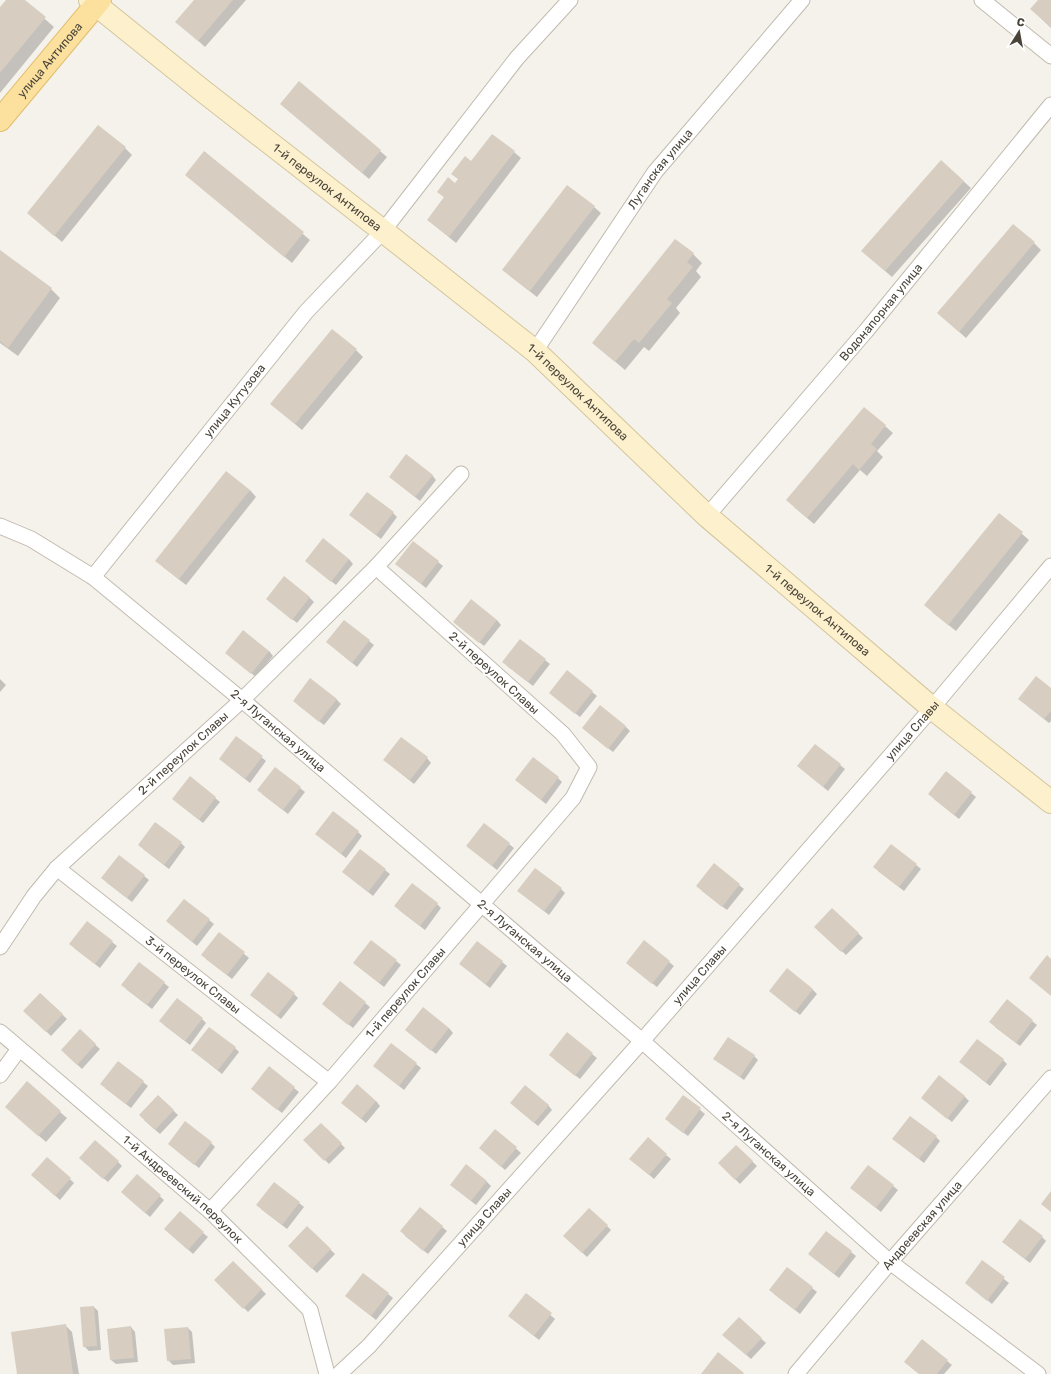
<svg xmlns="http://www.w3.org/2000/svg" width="1051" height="1374" viewBox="0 0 1051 1374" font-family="Rubik,sans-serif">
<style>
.shadow{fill:#0003}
.building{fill:#d7cec1}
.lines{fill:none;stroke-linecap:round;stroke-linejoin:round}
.minor-casing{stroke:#c1baae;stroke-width:17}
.secondary-casing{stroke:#d3c59c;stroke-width:24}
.primary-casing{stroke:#e1bd6e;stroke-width:24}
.minor{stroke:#fff;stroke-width:15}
.secondary{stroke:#fdf1cd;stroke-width:22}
.primary{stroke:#fbe09e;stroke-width:22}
.labels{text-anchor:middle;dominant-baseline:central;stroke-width:4;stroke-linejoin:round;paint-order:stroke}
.street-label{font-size:12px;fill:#494339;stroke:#fff}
</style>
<rect width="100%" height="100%" fill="#f5f2eb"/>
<g class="shadow">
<polygon points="7,0 23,0 54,27 0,93 0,8"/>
<polygon points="195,0 246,0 205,47 184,28"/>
<polygon points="1039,0 1051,0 1051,28 1031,9"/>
<polygon points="299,83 387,157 369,179 281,104"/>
<polygon points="125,148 132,155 62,242 28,213"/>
<polygon points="205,152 310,240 292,263 186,175"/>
<polygon points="514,152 521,158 456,243 428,220 445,198 438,192 455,184 472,162"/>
<polygon points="941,161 971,188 892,277 869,257"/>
<polygon points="594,207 601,213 537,297 510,276 503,269"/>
<polygon points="1034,243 1041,250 966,338 938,313"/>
<polygon points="0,251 51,289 60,298 18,356 0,343"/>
<polygon points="693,254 702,263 696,271 701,277 676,308 680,313 649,351 644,347 625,370 593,343"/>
<polygon points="356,350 363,357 302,430 271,404"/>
<polygon points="864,408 893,433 877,451 883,457 867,476 860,470 814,524 794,507"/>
<polygon points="432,475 436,480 420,501 390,477"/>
<polygon points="250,490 256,497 186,585 163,567"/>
<polygon points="393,513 397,517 381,539 355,519"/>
<polygon points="999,514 1029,540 956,631 932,612"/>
<polygon points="413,542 443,566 426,588 401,568"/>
<polygon points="349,559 353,564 336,585 311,565"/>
<polygon points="309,597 314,602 297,623 267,599"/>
<polygon points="497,620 501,625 484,646 459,626"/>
<polygon points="344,621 374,645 357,667 327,642"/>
<polygon points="520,640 550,664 533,686 507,666"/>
<polygon points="269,651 273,656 256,677 231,657"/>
<polygon points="0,679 6,685 0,692"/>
<polygon points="1051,689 1051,721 1049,723 1024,703"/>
<polygon points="592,692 597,696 580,717 550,693"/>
<polygon points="336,699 341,704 324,725 298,705"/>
<polygon points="625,726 630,731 613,752 583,728"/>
<polygon points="237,737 266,761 250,783 220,759"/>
<polygon points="815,745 845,769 828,791 798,766"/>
<polygon points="427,758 431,763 414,784 389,764"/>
<polygon points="946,773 976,797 959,819 934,799"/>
<polygon points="190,778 220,802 203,823 178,803"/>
<polygon points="558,778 562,782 546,804 516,780"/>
<polygon points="300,788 305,792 288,814 262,794"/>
<polygon points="484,824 514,848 497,870 472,850"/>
<polygon points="358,832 362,836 346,858 316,834"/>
<polygon points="181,843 185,847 169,869 143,849"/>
<polygon points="891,845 921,869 904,891 878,871"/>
<polygon points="360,850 390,874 373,896 348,876"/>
<polygon points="119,856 149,880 132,902 106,882"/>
<polygon points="714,865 744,889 727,910 702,891"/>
<polygon points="561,889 565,893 549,915 523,895"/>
<polygon points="184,900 214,924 197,946 167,921"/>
<polygon points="437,904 441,908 425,930 399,910"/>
<polygon points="832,909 863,938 846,955 816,927"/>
<polygon points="219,933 249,958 232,979 206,959"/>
<polygon points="371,941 401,965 384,987 359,967"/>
<polygon points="112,942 117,946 100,968 74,948"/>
<polygon points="477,942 507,966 490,988 465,968"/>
<polygon points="669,962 674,966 657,987 627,963"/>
<polygon points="139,963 169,987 152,1009 126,989"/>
<polygon points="812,989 817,994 800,1015 770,991"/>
<polygon points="41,994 67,1019 51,1036 25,1011"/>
<polygon points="294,994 298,998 281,1019 256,999"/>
<polygon points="1007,1001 1037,1025 1020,1046 995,1027"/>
<polygon points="365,1003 370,1007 353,1028 328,1008"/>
<polygon points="202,1019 206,1023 190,1045 164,1025"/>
<polygon points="449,1028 453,1033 436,1054 411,1034"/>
<polygon points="80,1031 100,1049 82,1069 62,1050"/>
<polygon points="567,1034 597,1058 580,1079 555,1060"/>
<polygon points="391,1044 421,1068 404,1090 379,1070"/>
<polygon points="235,1048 239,1052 222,1074 197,1054"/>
<polygon points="754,1056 758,1060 744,1080 714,1059"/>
<polygon points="1003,1060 1007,1064 990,1086 965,1066"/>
<polygon points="118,1062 148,1086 131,1108 105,1088"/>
<polygon points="294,1088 299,1092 282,1113 252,1089"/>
<polygon points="158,1096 178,1115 160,1134 144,1120"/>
<polygon points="683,1096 705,1114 688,1136 670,1123"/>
<polygon points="964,1096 969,1101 952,1122 922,1098"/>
<polygon points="376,1101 380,1106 366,1123 347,1107"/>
<polygon points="548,1105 552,1110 538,1126 516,1107"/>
<polygon points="60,1112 67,1118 46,1142 13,1113"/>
<polygon points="321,1124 345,1148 329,1164 305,1140"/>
<polygon points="496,1131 521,1153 505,1170 485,1152"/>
<polygon points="936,1137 940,1141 924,1163 898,1143"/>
<polygon points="211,1143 215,1147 199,1168 169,1144"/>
<polygon points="736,1146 757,1166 740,1184 719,1163"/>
<polygon points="666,1155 671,1159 654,1179 635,1163"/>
<polygon points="47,1158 74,1183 60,1200 37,1179"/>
<polygon points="84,1162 118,1162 122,1166 108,1182"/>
<polygon points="868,1166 898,1190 881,1212 856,1192"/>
<polygon points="137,1176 164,1200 150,1217 126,1196"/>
<polygon points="486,1181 491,1186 476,1205 456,1189"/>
<polygon points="274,1183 304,1207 287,1229 261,1209"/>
<polygon points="421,1209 447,1231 428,1254 405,1236"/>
<polygon points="607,1226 611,1230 587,1257 569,1240"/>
<polygon points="307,1227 335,1254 317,1273 289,1246"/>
<polygon points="826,1232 856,1256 839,1278 814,1258"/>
<polygon points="170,1233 203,1233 208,1237 193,1254"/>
<polygon points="1042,1237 1046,1241 1030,1263 1008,1246"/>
<polygon points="233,1262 266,1294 248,1312 216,1280"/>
<polygon points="982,1262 1009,1283 992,1304 966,1283"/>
<polygon points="787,1268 817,1292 800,1314 774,1294"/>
<polygon points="363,1274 393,1298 376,1320 351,1300"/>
<polygon points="526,1294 555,1319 539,1340 509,1316"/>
<polygon points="94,1307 98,1311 101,1350 89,1351 84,1346"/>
<polygon points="739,1318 766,1343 751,1359 728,1339"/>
<polygon points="65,1325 72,1332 79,1374 18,1374"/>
<polygon points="131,1327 135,1332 138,1362 116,1364 111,1360"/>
<polygon points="188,1328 192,1332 195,1363 173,1365 168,1360"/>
<polygon points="947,1361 952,1365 944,1374 919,1374 905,1362"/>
</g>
<g class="building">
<polygon points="6,0 25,0 46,17 0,73 0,7"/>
<polygon points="194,0 233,0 198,41 175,22"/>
<polygon points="1038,0 1051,0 1051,27 1030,9"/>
<polygon points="299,81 381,150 362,173 280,104"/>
<polygon points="98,125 126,147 54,236 27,213"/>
<polygon points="492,134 515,151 449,237 427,220 444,197 437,192 448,177 455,183 458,179 451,174 465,156 471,161"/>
<polygon points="204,151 304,232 284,257 185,175"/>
<polygon points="941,160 964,181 885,271 861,251"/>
<polygon points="567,185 595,206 530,291 502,270"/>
<polygon points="1013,224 1035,242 959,332 937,313"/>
<polygon points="675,239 694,253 687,262 693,267 667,299 672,303 639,343 634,339 615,362 592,343"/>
<polygon points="0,250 52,288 8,348 0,341"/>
<polygon points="332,329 357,349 295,424 270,404"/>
<polygon points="864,407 886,425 871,444 877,449 859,470 853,464 807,518 786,500"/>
<polygon points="406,454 433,475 415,497 389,477"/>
<polygon points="226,471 250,490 179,579 155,561"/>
<polygon points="367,492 394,512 376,535 349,515"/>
<polygon points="999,513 1023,532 948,625 924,605"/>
<polygon points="323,538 349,559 331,582 305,561"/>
<polygon points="413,541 439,561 421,584 395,564"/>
<polygon points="284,576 310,597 292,620 266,599"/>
<polygon points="471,599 497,620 479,643 453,622"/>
<polygon points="344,620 370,640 352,663 326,642"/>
<polygon points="243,630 269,651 251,674 225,653"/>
<polygon points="520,639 546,659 528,682 502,662"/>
<polygon points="567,670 593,691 575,714 549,693"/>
<polygon points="1036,676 1051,688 1051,711 1044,719 1018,699"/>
<polygon points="310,678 337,699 319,722 293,701"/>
<polygon points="600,705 626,726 608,749 582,728"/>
<polygon points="236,736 263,756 245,779 219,759"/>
<polygon points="401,737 428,757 410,780 383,760"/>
<polygon points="815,744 841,764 823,787 797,766"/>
<polygon points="533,757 559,777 541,800 515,780"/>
<polygon points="275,767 301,787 283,810 257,790"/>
<polygon points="946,771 972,792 954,815 928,794"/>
<polygon points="190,776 216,797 199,820 172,799"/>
<polygon points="333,811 359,831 341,854 315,834"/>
<polygon points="155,822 182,842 164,865 138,845"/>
<polygon points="484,823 510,843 492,866 466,846"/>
<polygon points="891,844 917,864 899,887 873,867"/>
<polygon points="360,849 386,869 368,892 342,872"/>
<polygon points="119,855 145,875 127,898 101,878"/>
<polygon points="714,863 740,884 722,907 696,886"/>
<polygon points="535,868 562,888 544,911 517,891"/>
<polygon points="412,883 438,903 420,926 394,906"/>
<polygon points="184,899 210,919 192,942 166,921"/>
<polygon points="832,908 859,933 841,952 814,927"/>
<polygon points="87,921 113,941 95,964 69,944"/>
<polygon points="219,932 245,952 227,975 201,955"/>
<polygon points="371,940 397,960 379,983 353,963"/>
<polygon points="644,940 670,961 652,984 626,963"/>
<polygon points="477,941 503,961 486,984 459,964"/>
<polygon points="1047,955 1051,959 1051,996 1029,978"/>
<polygon points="139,962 165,982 147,1005 121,985"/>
<polygon points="787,968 813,989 795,1012 769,991"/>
<polygon points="268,972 295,993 277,1016 250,995"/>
<polygon points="340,981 366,1002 348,1025 322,1004"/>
<polygon points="40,993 63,1014 46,1032 23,1011"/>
<polygon points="177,998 203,1018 185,1041 159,1021"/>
<polygon points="1007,999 1033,1020 1016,1043 989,1022"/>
<polygon points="423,1007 449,1028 431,1051 405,1030"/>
<polygon points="209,1027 236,1047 218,1070 191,1050"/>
<polygon points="80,1029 96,1044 77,1065 61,1050"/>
<polygon points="567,1032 593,1053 575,1076 549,1055"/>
<polygon points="728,1037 755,1055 740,1077 713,1059"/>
<polygon points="977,1039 1004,1059 986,1082 959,1062"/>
<polygon points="391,1043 417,1063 399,1086 373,1066"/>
<polygon points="118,1061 144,1081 126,1104 100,1084"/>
<polygon points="269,1066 295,1087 277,1110 251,1089"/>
<polygon points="939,1075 965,1096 947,1119 921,1098"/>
<polygon points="27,1081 61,1111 38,1136 5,1107"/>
<polygon points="357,1084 376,1101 361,1119 341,1103"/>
<polygon points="525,1085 549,1105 534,1123 510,1103"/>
<polygon points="158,1095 174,1110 155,1130 139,1115"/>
<polygon points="683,1095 701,1108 683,1133 665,1119"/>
<polygon points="910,1116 937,1136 919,1159 892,1139"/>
<polygon points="185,1121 212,1142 194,1165 168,1144"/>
<polygon points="321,1123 342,1143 324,1161 303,1140"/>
<polygon points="495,1129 517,1147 501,1167 479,1148"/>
<polygon points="648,1137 667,1154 649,1175 629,1159"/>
<polygon points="95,1140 119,1161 103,1179 79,1158"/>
<polygon points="736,1145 753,1161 735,1180 718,1163"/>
<polygon points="47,1157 71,1178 55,1196 31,1175"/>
<polygon points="466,1164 487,1181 471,1201 450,1185"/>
<polygon points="868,1165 894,1185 876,1208 850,1188"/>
<polygon points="137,1174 161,1195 145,1213 121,1192"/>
<polygon points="274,1182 300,1202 282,1225 256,1205"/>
<polygon points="1051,1191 1051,1212 1041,1204"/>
<polygon points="420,1207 443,1226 423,1251 400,1231"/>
<polygon points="589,1208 608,1225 582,1253 563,1236"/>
<polygon points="180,1211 204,1232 188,1250 164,1229"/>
<polygon points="1020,1219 1043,1236 1025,1259 1002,1242"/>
<polygon points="307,1226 331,1249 312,1269 288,1246"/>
<polygon points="826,1231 852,1251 834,1274 808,1254"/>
<polygon points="982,1260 1005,1277 987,1301 965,1283"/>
<polygon points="233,1261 262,1289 243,1309 214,1280"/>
<polygon points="787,1267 813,1287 795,1310 769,1290"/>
<polygon points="363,1273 389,1293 371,1316 345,1296"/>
<polygon points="526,1293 552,1313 534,1336 508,1316"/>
<polygon points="94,1306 97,1346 83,1347 80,1307"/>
<polygon points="739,1317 762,1338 746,1355 722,1335"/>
<polygon points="66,1324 73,1374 17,1374 11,1332"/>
<polygon points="131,1326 134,1358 110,1360 107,1329"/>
<polygon points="188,1327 191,1359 167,1361 164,1329"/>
<polygon points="922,1339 948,1360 937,1374 919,1374 904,1362"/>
<polygon points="718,1352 744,1373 743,1374 701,1374"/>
</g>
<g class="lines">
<g class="minor-casing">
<g id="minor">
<polyline points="982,0 1051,56"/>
<path id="s1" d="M 535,351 L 655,172 L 802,0"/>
<path id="s2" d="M 707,516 L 866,331 L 1051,105"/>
<path id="s3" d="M 0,526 L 31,539 L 93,577 L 242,700 L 642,1041 L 890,1262 L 1038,1374"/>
<path id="s4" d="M 93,577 L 306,312 L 383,231 L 517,58 L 570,0"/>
<path id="s5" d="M 57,868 L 329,1082"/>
<path id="s6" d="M 0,947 L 34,896 L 57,868 L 242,700 L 376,567 L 461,474"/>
<path id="s7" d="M 0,1032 L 210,1211 L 310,1310 L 327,1374"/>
<polyline points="0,1075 19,1049"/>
<path id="s8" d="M 210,1211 L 329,1082 L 573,798 L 589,767 L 563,734 L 376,567"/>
<path id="s9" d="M 339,1374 L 369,1346 L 642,1041 L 932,708 L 1051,566"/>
<path id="s10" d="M 796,1374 L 890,1262 L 1051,1078"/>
</g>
</g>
<g class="secondary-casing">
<g id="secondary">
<path id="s11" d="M 90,0 L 203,91 L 383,231 L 535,351 L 707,516 L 932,708 L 1051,802"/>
</g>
</g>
<g class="primary-casing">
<g id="primary">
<path id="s12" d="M 0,120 L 100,0"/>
</g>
</g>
<use href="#minor" class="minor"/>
<use href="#secondary" class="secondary"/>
<use href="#primary" class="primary"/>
</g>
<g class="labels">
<g class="street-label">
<text stroke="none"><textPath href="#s12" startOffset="78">улица Антипова</textPath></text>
<text stroke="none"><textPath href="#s1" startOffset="221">Луганская улица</textPath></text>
<text stroke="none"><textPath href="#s11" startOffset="302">1-й переулок Антипова</textPath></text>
<text stroke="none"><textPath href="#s2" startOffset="268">Водонапорная улица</textPath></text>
<text stroke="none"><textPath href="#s11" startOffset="626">1-й переулок Антипова</textPath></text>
<text stroke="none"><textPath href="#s4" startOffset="226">улица Кутузова</textPath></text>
<text stroke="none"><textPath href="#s11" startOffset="950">1-й переулок Антипова</textPath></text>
<text transform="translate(494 673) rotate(42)">2-й переулок Славы</text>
<text stroke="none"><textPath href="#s9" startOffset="862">улица Славы</textPath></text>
<text stroke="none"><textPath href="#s3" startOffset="347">2-я Луганская улица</textPath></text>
<text stroke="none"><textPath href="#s6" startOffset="268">2-й переулок Славы</textPath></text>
<text stroke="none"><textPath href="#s3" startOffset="671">2-я Луганская улица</textPath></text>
<text stroke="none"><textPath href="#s9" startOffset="538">улица Славы</textPath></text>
<text stroke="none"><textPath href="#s5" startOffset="173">3-й переулок Славы</textPath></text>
<text stroke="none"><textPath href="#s8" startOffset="293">1-й переулок Славы</textPath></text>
<text stroke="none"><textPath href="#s3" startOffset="995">2-я Луганская улица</textPath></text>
<text stroke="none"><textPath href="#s7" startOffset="241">1-й Андреевский переулок</textPath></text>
<text stroke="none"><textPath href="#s9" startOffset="214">улица Славы</textPath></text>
<text stroke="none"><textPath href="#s10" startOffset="195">Андреевская улица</textPath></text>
</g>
</g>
<g transform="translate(1019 32) rotate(11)" stroke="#ffffff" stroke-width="3" paint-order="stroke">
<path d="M0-3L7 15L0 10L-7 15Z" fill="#494339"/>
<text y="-6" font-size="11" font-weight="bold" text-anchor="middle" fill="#494339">С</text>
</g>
</svg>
